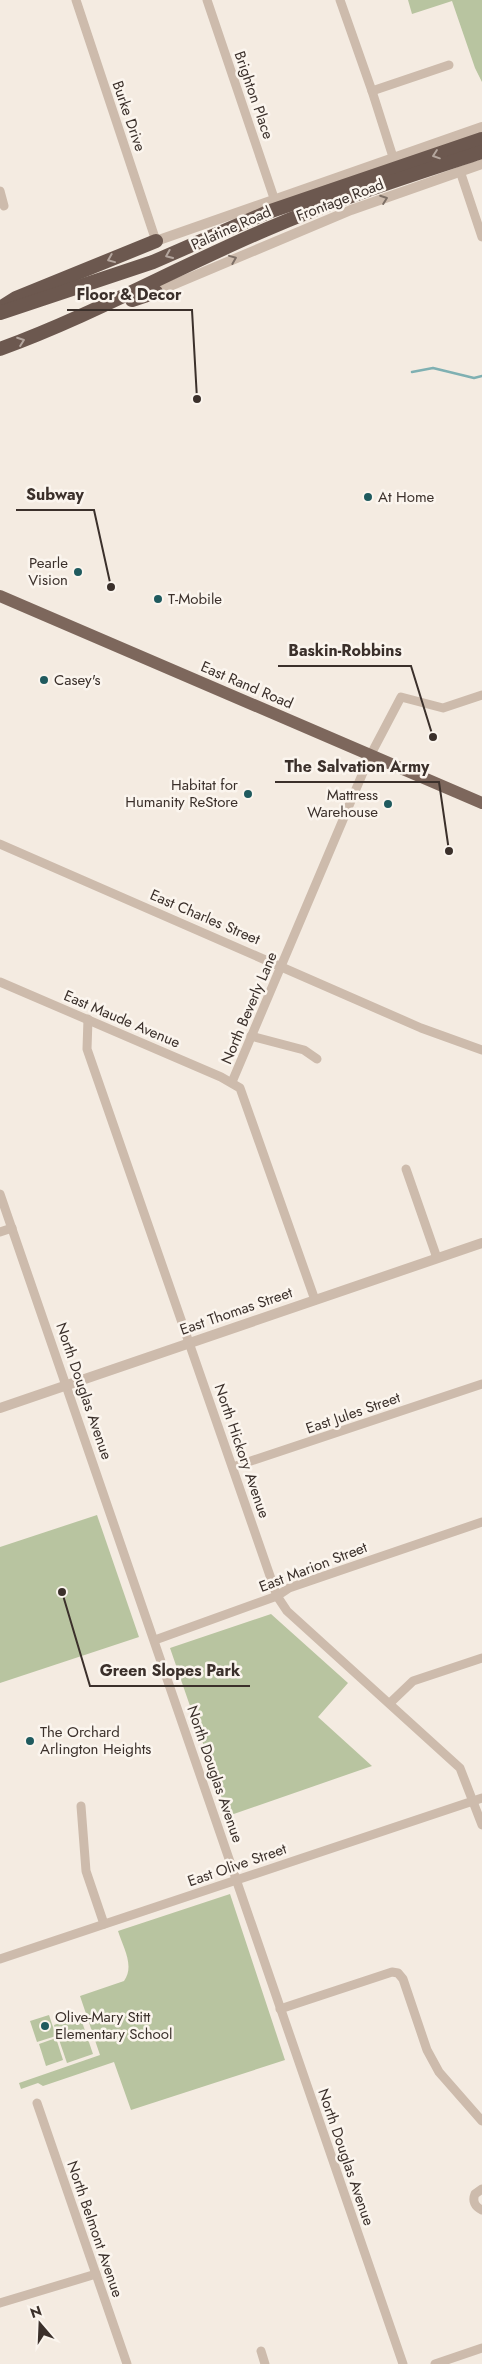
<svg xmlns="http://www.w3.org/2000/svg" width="482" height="2364" viewBox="0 0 482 2364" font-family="Jost,sans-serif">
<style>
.green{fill:#b8c4a0}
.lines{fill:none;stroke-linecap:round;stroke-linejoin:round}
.stream{stroke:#7fb0b2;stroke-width:2.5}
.minor{stroke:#cdbbac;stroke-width:9}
.tertiary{stroke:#cdbbac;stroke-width:10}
.primary{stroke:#7d675c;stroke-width:12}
.trunk{stroke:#6c584f;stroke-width:14}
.oneway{stroke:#b4a69e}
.oneway2{stroke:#7d6f65}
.poi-dot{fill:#1f5a5e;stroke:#fbf5ee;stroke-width:2}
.labels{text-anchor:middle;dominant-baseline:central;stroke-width:5;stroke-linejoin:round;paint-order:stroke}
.street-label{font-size:15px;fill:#3b302b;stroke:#fbf5ee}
.poi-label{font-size:15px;fill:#3b302b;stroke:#fbf5ee;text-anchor:start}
.leader{fill:none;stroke:#3b302b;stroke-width:2}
.callout-dot{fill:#3b302b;stroke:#fbf5ee;stroke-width:2}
.callout-label{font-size:16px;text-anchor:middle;font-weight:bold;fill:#3b302b;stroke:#fbf5ee;stroke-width:5;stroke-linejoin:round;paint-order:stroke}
</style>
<rect width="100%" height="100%" fill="#f4ebe1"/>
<g class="green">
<polygon points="408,0 482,0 482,82 475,68 452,1 412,14"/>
<polygon points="97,1515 139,1637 0,1683 0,1547"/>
<polygon points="271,1614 348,1683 318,1717 372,1766 228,1816 170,1648"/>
<path d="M 230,1894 L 285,2060 L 131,2110 L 114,2062 L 43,2086 L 38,2083 L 21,2089 L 19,2083 L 100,2055 L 80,1996 L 124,1981 C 135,1966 123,1947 118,1931 Z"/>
<polygon points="49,2015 56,2036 37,2042 30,2021"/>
<polygon points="80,2016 93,2054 67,2063 54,2025"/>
<polygon points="56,2038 63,2060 46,2066 39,2044"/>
</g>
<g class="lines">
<polyline class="stream" points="412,372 433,368 474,378 482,376"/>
<g class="minor">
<polyline points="76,0 156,241"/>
<polyline points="207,0 274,198"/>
<polyline points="340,0 372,91 393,157"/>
<polyline points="372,91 449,65"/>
<polyline points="460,171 482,237"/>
<polyline points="0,191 4,206"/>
<polyline points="0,844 421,1028 482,1050"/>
<polyline points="0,982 221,1077 240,1088 315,1300"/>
<polyline points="88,1019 87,1049 277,1596 287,1611 460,1768 482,1825"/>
<polyline points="251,1036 304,1050 317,1059"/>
<polyline points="232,1082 370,756 401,697 443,708 482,695"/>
<polyline points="406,1169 437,1258"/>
<polyline points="0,1194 403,2364"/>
<polyline points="0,1232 12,1228"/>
<polyline points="233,1467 482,1384"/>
<polyline points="155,1640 277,1596 289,1588 482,1522"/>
<polyline points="390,1703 413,1681 482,1658"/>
<polyline points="81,1806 86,1871 104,1924"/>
<polyline points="0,1959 482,1798"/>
<polyline points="280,2009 392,1972 398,1973 403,1979 427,2050 439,2072 482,2121"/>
<polyline points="37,2103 127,2364"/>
<path d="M 482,2189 L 475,2194 C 472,2201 475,2207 482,2210"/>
<polyline points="0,2303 96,2274"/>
<polyline points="261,2351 265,2364"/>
<polyline points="435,2364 482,2348"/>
</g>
<g class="tertiary">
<polyline points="156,241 482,127"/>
<polyline points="156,292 351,210 482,164"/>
<polyline points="0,1408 482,1243"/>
</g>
<polyline class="primary" points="0,596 482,803"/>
<g class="trunk">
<polyline points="132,300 156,292"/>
<polyline points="0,308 16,298 156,241"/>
<polyline points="0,313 153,262 268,212 482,139"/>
<path d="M 0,349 C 91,316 176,268 265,230 C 336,199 409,176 482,152"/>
</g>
</g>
<defs><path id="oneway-chevron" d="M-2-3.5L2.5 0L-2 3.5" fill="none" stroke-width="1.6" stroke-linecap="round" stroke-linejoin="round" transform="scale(1.25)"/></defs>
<g class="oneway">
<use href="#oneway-chevron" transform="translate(436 155) rotate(161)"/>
<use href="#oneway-chevron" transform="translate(169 255) rotate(157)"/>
<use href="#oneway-chevron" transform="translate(111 259) rotate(158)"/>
<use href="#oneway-chevron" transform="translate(21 341) rotate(-20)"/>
</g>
<g class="oneway2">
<use href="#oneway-chevron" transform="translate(384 199) rotate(-20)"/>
<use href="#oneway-chevron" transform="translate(233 259) rotate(-22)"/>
</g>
<g class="poi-dot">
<circle cx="368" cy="497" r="5"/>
<circle cx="78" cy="572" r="5"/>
<circle cx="158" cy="599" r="5"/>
<circle cx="44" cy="680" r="5"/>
<circle cx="248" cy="794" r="5"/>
<circle cx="388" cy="804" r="5"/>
<circle cx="30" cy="1741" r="5"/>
<circle cx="45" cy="2026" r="5"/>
</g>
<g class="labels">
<g class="street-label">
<text transform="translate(254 95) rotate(71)">Brighton Place</text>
<text transform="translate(129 116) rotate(71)">Burke Drive</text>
<text transform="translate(340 200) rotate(-21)">Frontage Road</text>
<text transform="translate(231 228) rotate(-24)">Palatine Road</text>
<text transform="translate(247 685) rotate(23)">East Rand Road</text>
<text transform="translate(205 917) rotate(23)">East Charles Street</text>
<text transform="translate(249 1008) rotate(-67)">North Beverly Lane</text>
<text transform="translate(122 1019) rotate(23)">East Maude Avenue</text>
<text transform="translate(236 1311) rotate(-19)">East Thomas Street</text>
<text transform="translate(84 1391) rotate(71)">North Douglas Avenue</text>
<text transform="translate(353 1413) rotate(-19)">East Jules Street</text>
<text transform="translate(242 1451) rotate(71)">North Hickory Avenue</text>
<text transform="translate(313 1567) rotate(-21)">East Marion Street</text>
<text transform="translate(215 1774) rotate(71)">North Douglas Avenue</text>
<text transform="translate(237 1865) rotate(-19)">East Olive Street</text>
<text transform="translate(346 2157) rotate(71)">North Douglas Avenue</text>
<text transform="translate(95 2229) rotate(71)">North Belmont Avenue</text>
</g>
<g class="poi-label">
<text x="378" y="497">At Home</text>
<text x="68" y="563" text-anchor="end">Pearle<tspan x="68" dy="17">Vision</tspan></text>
<text x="168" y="599">T-Mobile</text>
<text x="54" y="680">Casey's</text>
<text x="238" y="785" text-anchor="end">Habitat for<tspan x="238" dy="17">Humanity ReStore</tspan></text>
<text x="378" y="795" text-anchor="end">Mattress<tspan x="378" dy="17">Warehouse</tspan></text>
<text x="40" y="1732">The Orchard<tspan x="40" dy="17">Arlington Heights</tspan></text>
<text x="55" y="2017">Olive-Mary Stitt<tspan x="55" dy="17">Elementary School</tspan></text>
</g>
</g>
<path class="leader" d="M197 399L192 310H67M111 587L94 510H16M433 737L411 666H278M449 851L439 782H275M62 1592L90 1686H250"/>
<g class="callout-dot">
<circle cx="197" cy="399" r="5"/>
<circle cx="111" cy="587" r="5"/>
<circle cx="433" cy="737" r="5"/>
<circle cx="449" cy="851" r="5"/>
<circle cx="62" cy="1592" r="5"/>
</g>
<g class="callout-label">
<text x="129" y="300">Floor &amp; Decor</text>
<text x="55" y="500">Subway</text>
<text x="345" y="656">Baskin-Robbins</text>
<text x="357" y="772">The Salvation Army</text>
<text x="170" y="1676">Green Slopes Park</text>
</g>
<g transform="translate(40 2324) rotate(341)" stroke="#fbf5ee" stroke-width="4" paint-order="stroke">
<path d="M0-4L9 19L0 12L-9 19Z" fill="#3b302b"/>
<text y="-8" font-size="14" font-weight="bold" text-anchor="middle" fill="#3b302b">N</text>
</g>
</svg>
